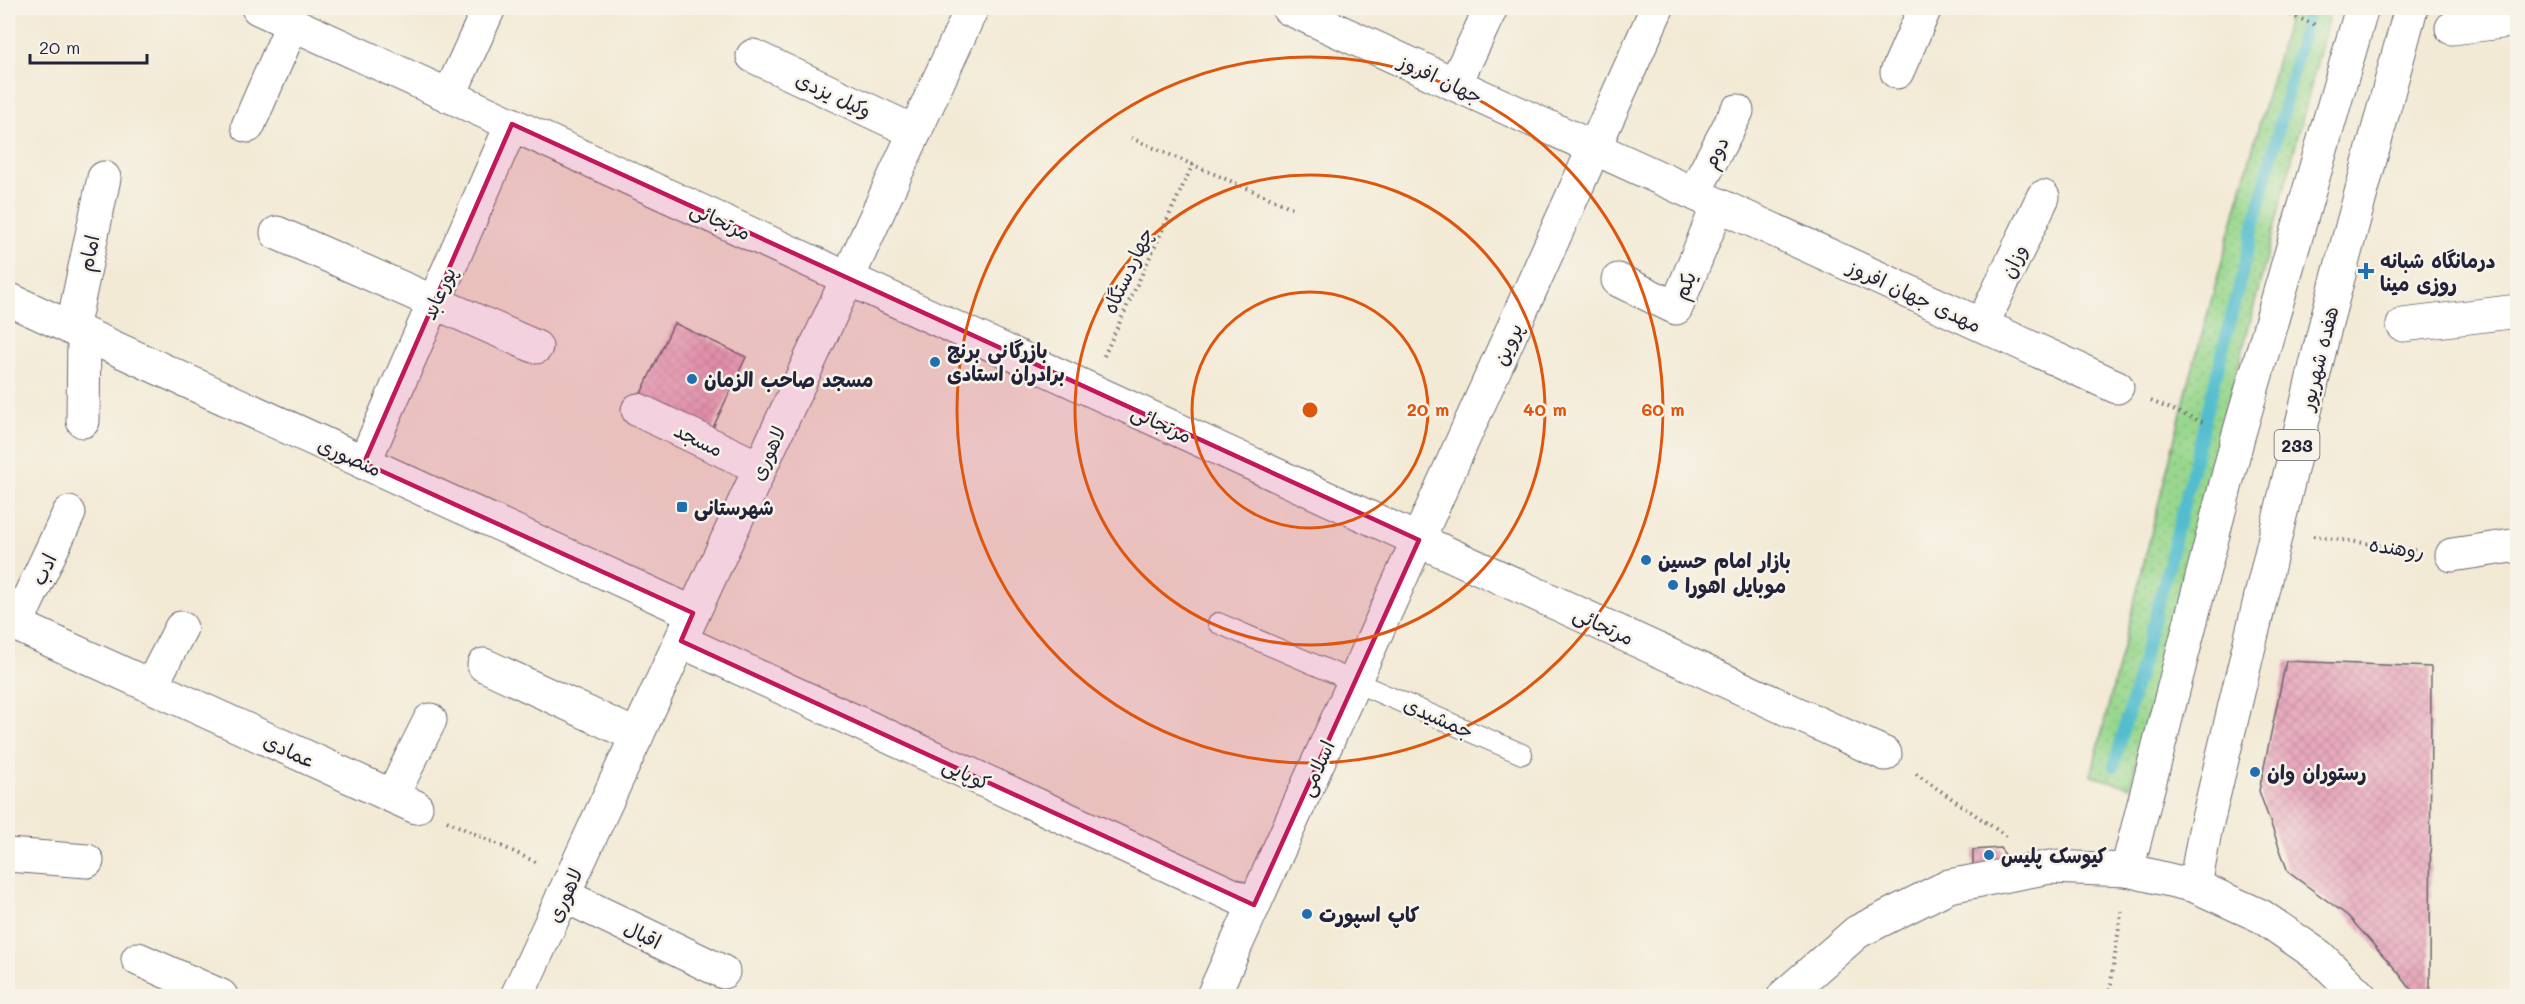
<svg xmlns="http://www.w3.org/2000/svg" width="2525" height="1004" viewBox="0 0 2525 1004" font-family="Mali,'Playpen Sans Arabic',sans-serif">
<style>
.park{fill:url(#park-dots);stroke:#5d7c64;stroke-width:1.5}
.lines{fill:none;stroke-linecap:round;stroke-linejoin:round}
.stream{stroke:#52bdce;stroke-width:12}
.building{fill:url(#building-cross-hatch)}
.service-casing{stroke:#6b6871;stroke-width:22}
.minor-casing{stroke:#6b6871;stroke-width:35}
.secondary-casing{stroke:#6b6871;stroke-width:35}
.primary-casing{stroke:#6b6871;stroke-width:35}
.path{stroke:#6b6871;stroke-width:4;stroke-dasharray:1.5 4.5;stroke-linecap:butt}
.service{stroke:#fff;stroke-width:20}
.minor{stroke:#fff;stroke-width:33}
.secondary{stroke:#fff;stroke-width:33}
.primary{stroke:#fff;stroke-width:33}
.marked{fill:#c2185b;fill-opacity:0.2;stroke:#c2185b;stroke-width:4.5;stroke-linejoin:round}
.ring{fill:none;stroke:#de560e;stroke-width:3}
.poi-dot{fill:#1f6fb2;stroke:#f7f3e8;stroke-width:2}
.labels{text-anchor:middle;dominant-baseline:central;stroke-width:5;stroke-linejoin:round;paint-order:stroke}
.shield{fill:#f7f3e8;stroke:#62616f;stroke-width:1.5}
.shield-label{font-size:18px;font-weight:bold;fill:#22223b}
.street-label{font-size:20px;fill:#22223b;stroke:#f7f3e8}
.poi-label{font-size:20px;font-weight:bold;fill:#22223b;stroke:#f7f3e8;text-anchor:start}
.centre{fill:#de560e;stroke:#f7f3e8;stroke-width:3}
.ring-label{font-size:18px;text-anchor:middle;font-weight:bold;fill:#de560e;stroke:#f7f3e8;stroke-width:5;stroke-linejoin:round;paint-order:stroke}
</style>
<defs>
<pattern id="park-dots" width="8" height="8" patternUnits="userSpaceOnUse" patternTransform="scale(1.5)"><rect width="8" height="8" fill="#98d78d"/><path d="M2 2h.1M6 6h.1" fill="none" stroke="#83b87b" stroke-width="1.8" stroke-linecap="round"/></pattern>
<pattern id="building-cross-hatch" width="8" height="8" patternUnits="userSpaceOnUse" patternTransform="scale(1.5)"><rect width="8" height="8" fill="#e8a9bd"/><path d="M0 0l8 8M0 8l8-8" fill="none" stroke="#c791a3"/></pattern>
</defs>
<rect width="100%" height="100%" fill="#f7f3e8"/>
<filter id="ink" filterUnits="userSpaceOnUse"><feTurbulence type="fractalNoise" baseFrequency=".0167" numOctaves="2"/><feDisplacementMap in="SourceGraphic" scale="12" xChannelSelector="R" yChannelSelector="G"/><feConvolveMatrix kernelMatrix="1 2 1 2 8 2 1 2 1" color-interpolation-filters="sRGB"/></filter>
<filter id="wash" filterUnits="userSpaceOnUse"><feTurbulence type="fractalNoise" baseFrequency=".008" numOctaves="4" result="noise"/><feDisplacementMap in="SourceGraphic" scale="24" xChannelSelector="R" yChannelSelector="G"/><feGaussianBlur stdDeviation="1.35" result="paint"/><feColorMatrix in="noise" values="0 0 0 0 0 0 0 0 0 0 0 0 0 0 0 0 0 1.4 0 .05"/><feComposite in="paint" operator="in"/></filter>
<g filter="url(#wash)">
<rect width="100%" height="100%" fill="#f3ead5"/>
<polygon class="park" points="2291,8 2331,8 2130,787 2091,776 2186,393"/>
<g class="lines">
<polyline class="stream" points="2114,766 2165,579 2309,8"/>
</g>
<g id="blocks">
<g class="building">
<polygon points="674,323 746,357 710,434 638,400"/>
<polygon points="2286,661 2431,667 2430,996 2416,996 2397,971 2348,916 2288,872 2259,791"/>
<polygon points="2000,848 2009,860 1973,868 1973,850"/>
</g>
</g>
</g>
<g filter="url(#ink)">
<use href="#blocks" fill-opacity="0" stroke="#6b6871" stroke-width="1.5"/>
<g class="lines">
<g class="service-casing">
<polyline id="service" points="1218,623 1522,754"/>
</g>
<g class="minor-casing">
<g id="minor">
<polyline points="258,8 1885,754"/>
<polyline points="1288,8 2117,387"/>
<polyline points="2452,28 2518,20"/>
<polyline points="753,56 915,132"/>
<polyline points="1897,72 1925,8"/>
<polyline points="1455,84 1491,8"/>
<polyline points="449,96 489,8"/>
<polyline points="248,126 293,23"/>
<polyline points="1694,193 1737,111"/>
<polyline points="277,233 536,347"/>
<polyline points="1618,280 1676,308 1718,205"/>
<polyline points="8,299 693,613"/>
<polyline points="1982,325 2043,197"/>
<polyline points="2403,325 2518,311"/>
<polyline points="72,329 104,178"/>
<polyline points="638,410 760,468"/>
<polyline points="83,421 84,334"/>
<polyline points="364,463 512,124"/>
<polyline points="2452,555 2518,545"/>
<polyline points="8,621 416,807"/>
<polyline points="16,625 69,513"/>
<polyline points="681,641 1254,905"/>
<polyline points="484,665 637,736"/>
<polyline points="151,686 181,628"/>
<polyline points="392,796 430,720"/>
<polyline points="8,855 87,861"/>
<polyline points="563,895 723,972"/>
<polyline points="138,959 221,996"/>
<polyline points="1213,996 1657,8"/>
</g>
</g>
<g class="secondary-casing">
<g id="secondary">
<polyline points="517,996 972,8"/>
<polyline points="1784,996 1857,932 1949,886 2050,867 2127,870 2195,886 2261,916 2319,956 2360,996"/>
</g>
</g>
<g class="primary-casing">
<g id="primary">
<polyline points="2127,870 2238,437 2362,8"/>
<polyline points="2195,886 2205,831 2327,319 2411,8"/>
</g>
</g>
<g class="path">
<polyline points="2274,8 2318,26"/>
<polyline points="1131,138 1295,209"/>
<polyline points="1104,356 1193,164"/>
<polyline points="2151,401 2205,423"/>
<polyline points="2313,536 2415,550"/>
<polyline points="1916,774 2006,836"/>
<polyline points="447,821 538,863"/>
<polyline points="2109,996 2122,907"/>
</g>
<use href="#service" class="service"/>
<use href="#minor" class="minor"/>
<use href="#secondary" class="secondary"/>
<use href="#primary" class="primary"/>
</g>
</g>
<path class="marked" d="M 512,124 L 1419,540 L 1254,905 L 681,641 L 693,613 L 364,463 Z"/>
<g class="ring">
<circle cx="1310" cy="410" r="118"/>
<circle cx="1310" cy="410" r="235"/>
<circle cx="1310" cy="410" r="353"/>
</g>
<g class="poi-dot">
<path d="M2363 262h6v6h6v6h-6v6h-6v-6h-6v-6h6z"/>
<circle cx="935" cy="362" r="6"/>
<circle cx="692" cy="379" r="6"/>
<rect x="676" y="501" width="12" height="12" rx="3"/>
<circle cx="1646" cy="560" r="6"/>
<circle cx="1673" cy="585" r="6"/>
<circle cx="2255" cy="772" r="6"/>
<circle cx="1989" cy="855" r="6"/>
<circle cx="1307" cy="914" r="6"/>
</g>
<g class="labels">
<rect class="shield" x="2274.5" y="430" width="45" height="30" rx="4.5"/>
<g class="shield-label">
<text x="2297" y="445">233</text>
</g>
<g class="street-label">
<text transform="translate(1441 78) rotate(25)">جهان افروز</text>
<text transform="translate(834 94) rotate(25)">وکیل یزدی</text>
<text transform="translate(1715 152) rotate(-63)">دوم</text>
<text transform="translate(721 220) rotate(25)">مرتجائی</text>
<text transform="translate(88 253) rotate(-78)">امام</text>
<text transform="translate(2013 261) rotate(-65)">وزان</text>
<text transform="translate(1127 270) rotate(-65)">چهاردستگاه</text>
<text transform="translate(1684 285) rotate(-67)">یکم</text>
<text transform="translate(438 293) rotate(-66)">پورعابد</text>
<text transform="translate(1915 295) rotate(25)">مهدی جهان افروز</text>
<text transform="translate(1507 344) rotate(-66)">پروین</text>
<text transform="translate(2318 358) rotate(-76)">هفده شهریور</text>
<text transform="translate(1162 423) rotate(25)">مرتجائی</text>
<text transform="translate(699 439) rotate(26)">مسجد</text>
<text transform="translate(767 453) rotate(-65)">لاهوری</text>
<text transform="translate(350 456) rotate(24)">منصوری</text>
<text transform="translate(2397 547) rotate(8)">روهنده</text>
<text transform="translate(43 569) rotate(-65)">ادب</text>
<text transform="translate(1604 625) rotate(25)">مرتجائی</text>
<text transform="translate(1439 717) rotate(24)">جمشیدی</text>
<text transform="translate(290 750) rotate(25)">عمادی</text>
<text transform="translate(1316 768) rotate(-66)">اسلامی</text>
<text transform="translate(967 773) rotate(25)">کوپایی</text>
<text transform="translate(564 895) rotate(-65)">لاهوری</text>
<text transform="translate(643 934) rotate(26)">اقبال</text>
</g>
<g class="poi-label">
<text x="2380" y="260">درمانگاه شبانه<tspan x="2380" dy="23">روزی مینا</tspan></text>
<text x="947" y="350">بازرگانی برنج<tspan x="947" dy="23">برادران استادی</tspan></text>
<text x="704" y="379">مسجد صاحب الزمان</text>
<text x="694" y="507">شهرستانی</text>
<text x="1658" y="560">بازار امام حسین</text>
<text x="1685" y="585">موبایل اهورا</text>
<text x="2267" y="772">رستوران وان</text>
<text x="2001" y="855">کیوسک پلیس</text>
<text x="1319" y="914">کاپ اسپورت</text>
</g>
</g>
<circle cx="1310" cy="410" r="9" class="centre"/>
<g class="ring-label">
<text x="1428" y="416">20 m</text>
<text x="1545" y="416">40 m</text>
<text x="1663" y="416">60 m</text>
</g>
<rect width="2525" height="1004" fill="none" stroke="#f7f3e8" stroke-width="30"/>
<path d="M30 54v9h117v-9" fill="none" stroke="#22223b" stroke-width="3"/>
<text x="39" y="54" font-size="18" fill="#22223b" stroke="#f7f3e8" stroke-width="4.5" paint-order="stroke">20 m</text>
</svg>
